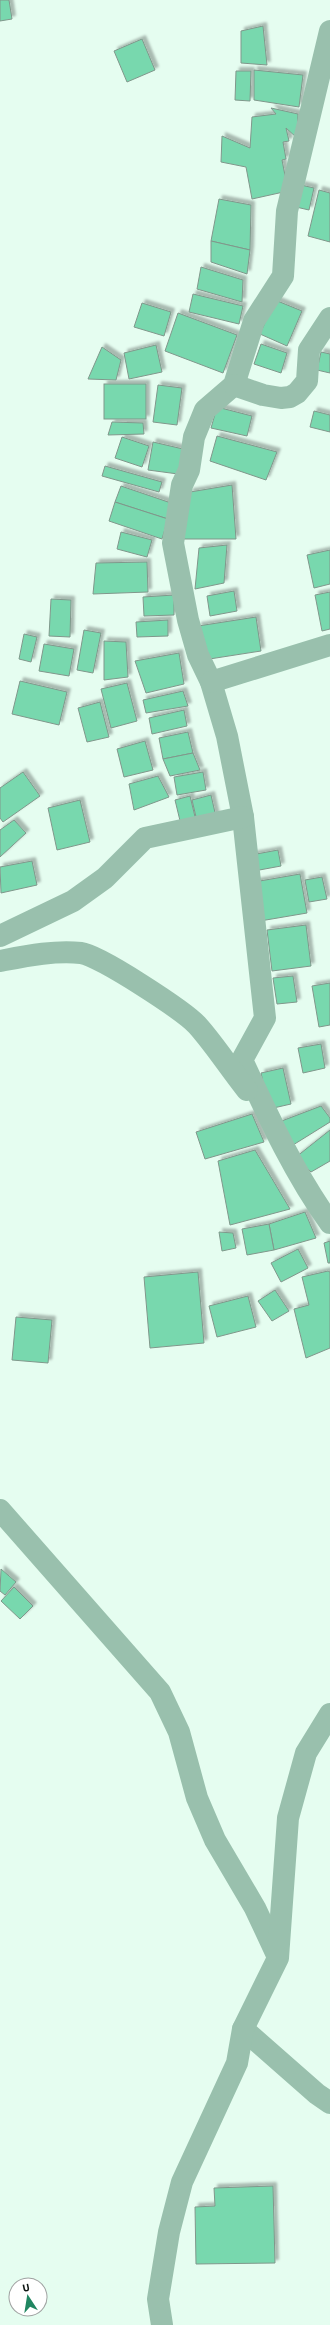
<svg xmlns="http://www.w3.org/2000/svg" width="330" height="2325" viewBox="0 0 330 2325" font-family="'Source Sans 3',sans-serif">
<style>
.building{fill:#78d8ae;stroke:#80978b;filter:url(#shadow)}
.lines{fill:none;stroke-linecap:round;stroke-linejoin:round}
.street{stroke:#99c0ad;stroke-width:22}
</style>
<defs>
<filter id="shadow"><feDropShadow dx="3.5" dy="-3.5" stdDeviation="1" flood-color="#0004"/></filter>
</defs>
<rect width="100%" height="100%" fill="#e5fdf0"/>
<g class="building">
<polygon points="0,0 9,0 12,19 0,21"/>
<polygon points="263,26 267,65 241,63 241,31"/>
<polygon points="142,39 155,70 127,82 114,51"/>
<polygon points="254,70 303,75 299,107 254,100"/>
<polygon points="236,71 251,71 250,101 235,100"/>
<polygon points="271,108 298,114 297,138 286,128 289,141 283,142 286,159 282,160 288,191 252,199 246,167 221,162 222,136 250,148 252,117 276,114"/>
<polygon points="301,185 314,188 309,210 296,207"/>
<polygon points="319,190 330,193 330,242 308,236"/>
<polygon points="219,199 251,205 250,250 211,241"/>
<polygon points="211,241 250,250 247,274 211,262"/>
<polygon points="201,267 243,280 242,302 197,289"/>
<polygon points="193,294 243,306 239,324 189,312"/>
<polygon points="275,300 302,311 287,346 260,334"/>
<polygon points="142,303 171,312 164,336 134,327"/>
<polygon points="178,313 237,335 223,373 165,351"/>
<polygon points="261,344 287,353 281,373 254,364"/>
<polygon points="156,345 162,372 129,379 124,353"/>
<polygon points="102,347 121,360 116,380 88,379"/>
<polygon points="321,352 330,354 330,373 317,370"/>
<rect x="104" y="384" width="42" height="35"/>
<polygon points="158,385 182,388 177,425 153,422"/>
<polygon points="217,407 252,416 247,436 211,428"/>
<polygon points="314,411 330,415 330,432 310,427"/>
<polygon points="112,422 143,423 144,434 108,435"/>
<polygon points="217,436 277,452 266,480 210,461"/>
<polygon points="122,437 149,446 142,467 115,458"/>
<polygon points="153,442 183,449 178,474 148,470"/>
<polygon points="105,466 162,482 159,492 102,476"/>
<polygon points="232,485 236,539 182,539 190,492"/>
<polygon points="121,486 174,504 168,519 115,502"/>
<polygon points="115,502 168,519 162,539 109,521"/>
<polygon points="121,532 152,540 147,557 117,549"/>
<polygon points="227,545 224,583 195,589 199,548"/>
<polygon points="330,550 330,584 314,588 307,555"/>
<polygon points="147,562 148,592 93,594 96,563"/>
<polygon points="234,591 237,611 210,616 207,596"/>
<polygon points="330,592 330,629 322,631 315,595"/>
<polygon points="174,595 174,615 144,616 143,597"/>
<polygon points="51,599 71,600 70,637 49,636"/>
<polygon points="256,617 261,651 203,660 198,626"/>
<polygon points="168,620 168,636 137,637 136,622"/>
<polygon points="84,630 101,633 93,673 77,670"/>
<polygon points="24,634 37,637 31,662 19,659"/>
<polygon points="104,641 126,642 128,677 104,680"/>
<polygon points="44,644 74,649 69,676 39,671"/>
<polygon points="179,653 184,684 146,693 135,661"/>
<polygon points="20,681 67,692 59,725 12,714"/>
<polygon points="127,683 137,721 111,728 101,689"/>
<polygon points="183,691 188,706 146,713 143,700"/>
<polygon points="100,702 109,737 87,742 78,708"/>
<polygon points="184,710 187,726 152,734 149,718"/>
<polygon points="188,732 193,753 163,759 159,738"/>
<polygon points="145,741 153,770 124,777 117,749"/>
<polygon points="193,753 200,770 170,776 163,759"/>
<polygon points="23,772 40,796 3,822 0,818 0,788"/>
<polygon points="203,772 206,790 177,795 174,777"/>
<polygon points="158,776 169,797 134,810 129,784"/>
<polygon points="211,795 216,817 197,821 192,800"/>
<polygon points="190,796 197,825 182,829 175,800"/>
<polygon points="80,800 90,842 57,850 48,808"/>
<polygon points="14,820 26,833 0,857 0,830"/>
<polygon points="278,850 281,866 254,871 251,855"/>
<polygon points="32,861 37,885 1,893 0,867"/>
<polygon points="300,874 307,913 260,921 254,882"/>
<polygon points="322,877 327,899 309,902 305,880"/>
<polygon points="306,925 311,966 272,971 267,930"/>
<polygon points="293,976 297,1002 277,1004 273,978"/>
<polygon points="330,983 330,1025 319,1027 312,986"/>
<polygon points="321,1044 325,1068 303,1073 298,1048"/>
<polygon points="283,1068 291,1104 269,1109 261,1073"/>
<polygon points="321,1106 330,1118 330,1122 293,1145 279,1122"/>
<polygon points="252,1114 264,1142 205,1159 196,1132"/>
<polygon points="330,1130 330,1161 311,1172 296,1157"/>
<polygon points="255,1150 290,1209 230,1225 218,1161"/>
<polygon points="305,1212 316,1238 274,1250 269,1224"/>
<polygon points="269,1224 274,1250 247,1255 242,1229"/>
<polygon points="219,1232 233,1233 236,1248 222,1251"/>
<polygon points="330,1241 330,1263 328,1263 324,1243"/>
<polygon points="298,1249 308,1268 281,1282 271,1263"/>
<polygon points="328,1271 330,1272 330,1348 306,1358 294,1309 309,1305 302,1277"/>
<polygon points="198,1272 204,1343 150,1348 144,1277"/>
<polygon points="275,1290 289,1311 272,1321 258,1301"/>
<polygon points="248,1296 256,1327 217,1337 209,1306"/>
<polygon points="16,1317 52,1320 48,1363 12,1360"/>
<polygon points="1,1569 16,1582 5,1595 0,1591"/>
<polygon points="14,1587 33,1606 20,1619 1,1601"/>
<polygon points="273,2186 275,2263 196,2264 195,2207 215,2206 214,2188"/>
</g>
<g class="lines">
<g class="street">
<path d="M 330,31 L 287,211 L 283,276 L 254,321 L 234,385 L 205,410 L 194,437 L 189,470 L 182,485 L 173,543 L 188,620 L 198,655 L 211,682 L 227,736 L 243,817 L 265,1018 L 242,1060 C 268,1116 294,1173 330,1223"/>
<polyline points="234,385 263,395 281,398 290,397 297,393 307,381 309,350 330,318"/>
<polyline points="211,682 330,645"/>
<polyline points="0,936 73,901 105,878 145,838 243,817"/>
<path d="M 0,961 C 26,956 55,950 81,953 C 99,955 184,1011 197,1025 C 215,1045 230,1069 247,1090"/>
<polyline points="0,1510 160,1692 179,1732 197,1798 215,1840 255,1908 277,1955"/>
<polyline points="243,2029 317,2094 330,2103"/>
<polyline points="162,2325 158,2299 169,2232 182,2182 237,2063 243,2029 278,1958 288,1818 306,1753 330,1714"/>
</g>
</g>
<g transform="translate(28 2297) rotate(348)"><circle r="19" fill="#ffffff" stroke="#9fa2a1"/>
<path d="M0-3L7 15L0 10L-7 15Z" fill="#208661"/>
<text y="-6" font-size="11" font-weight="bold" text-anchor="middle" fill="#0f1713">U</text>
</g>
</svg>
